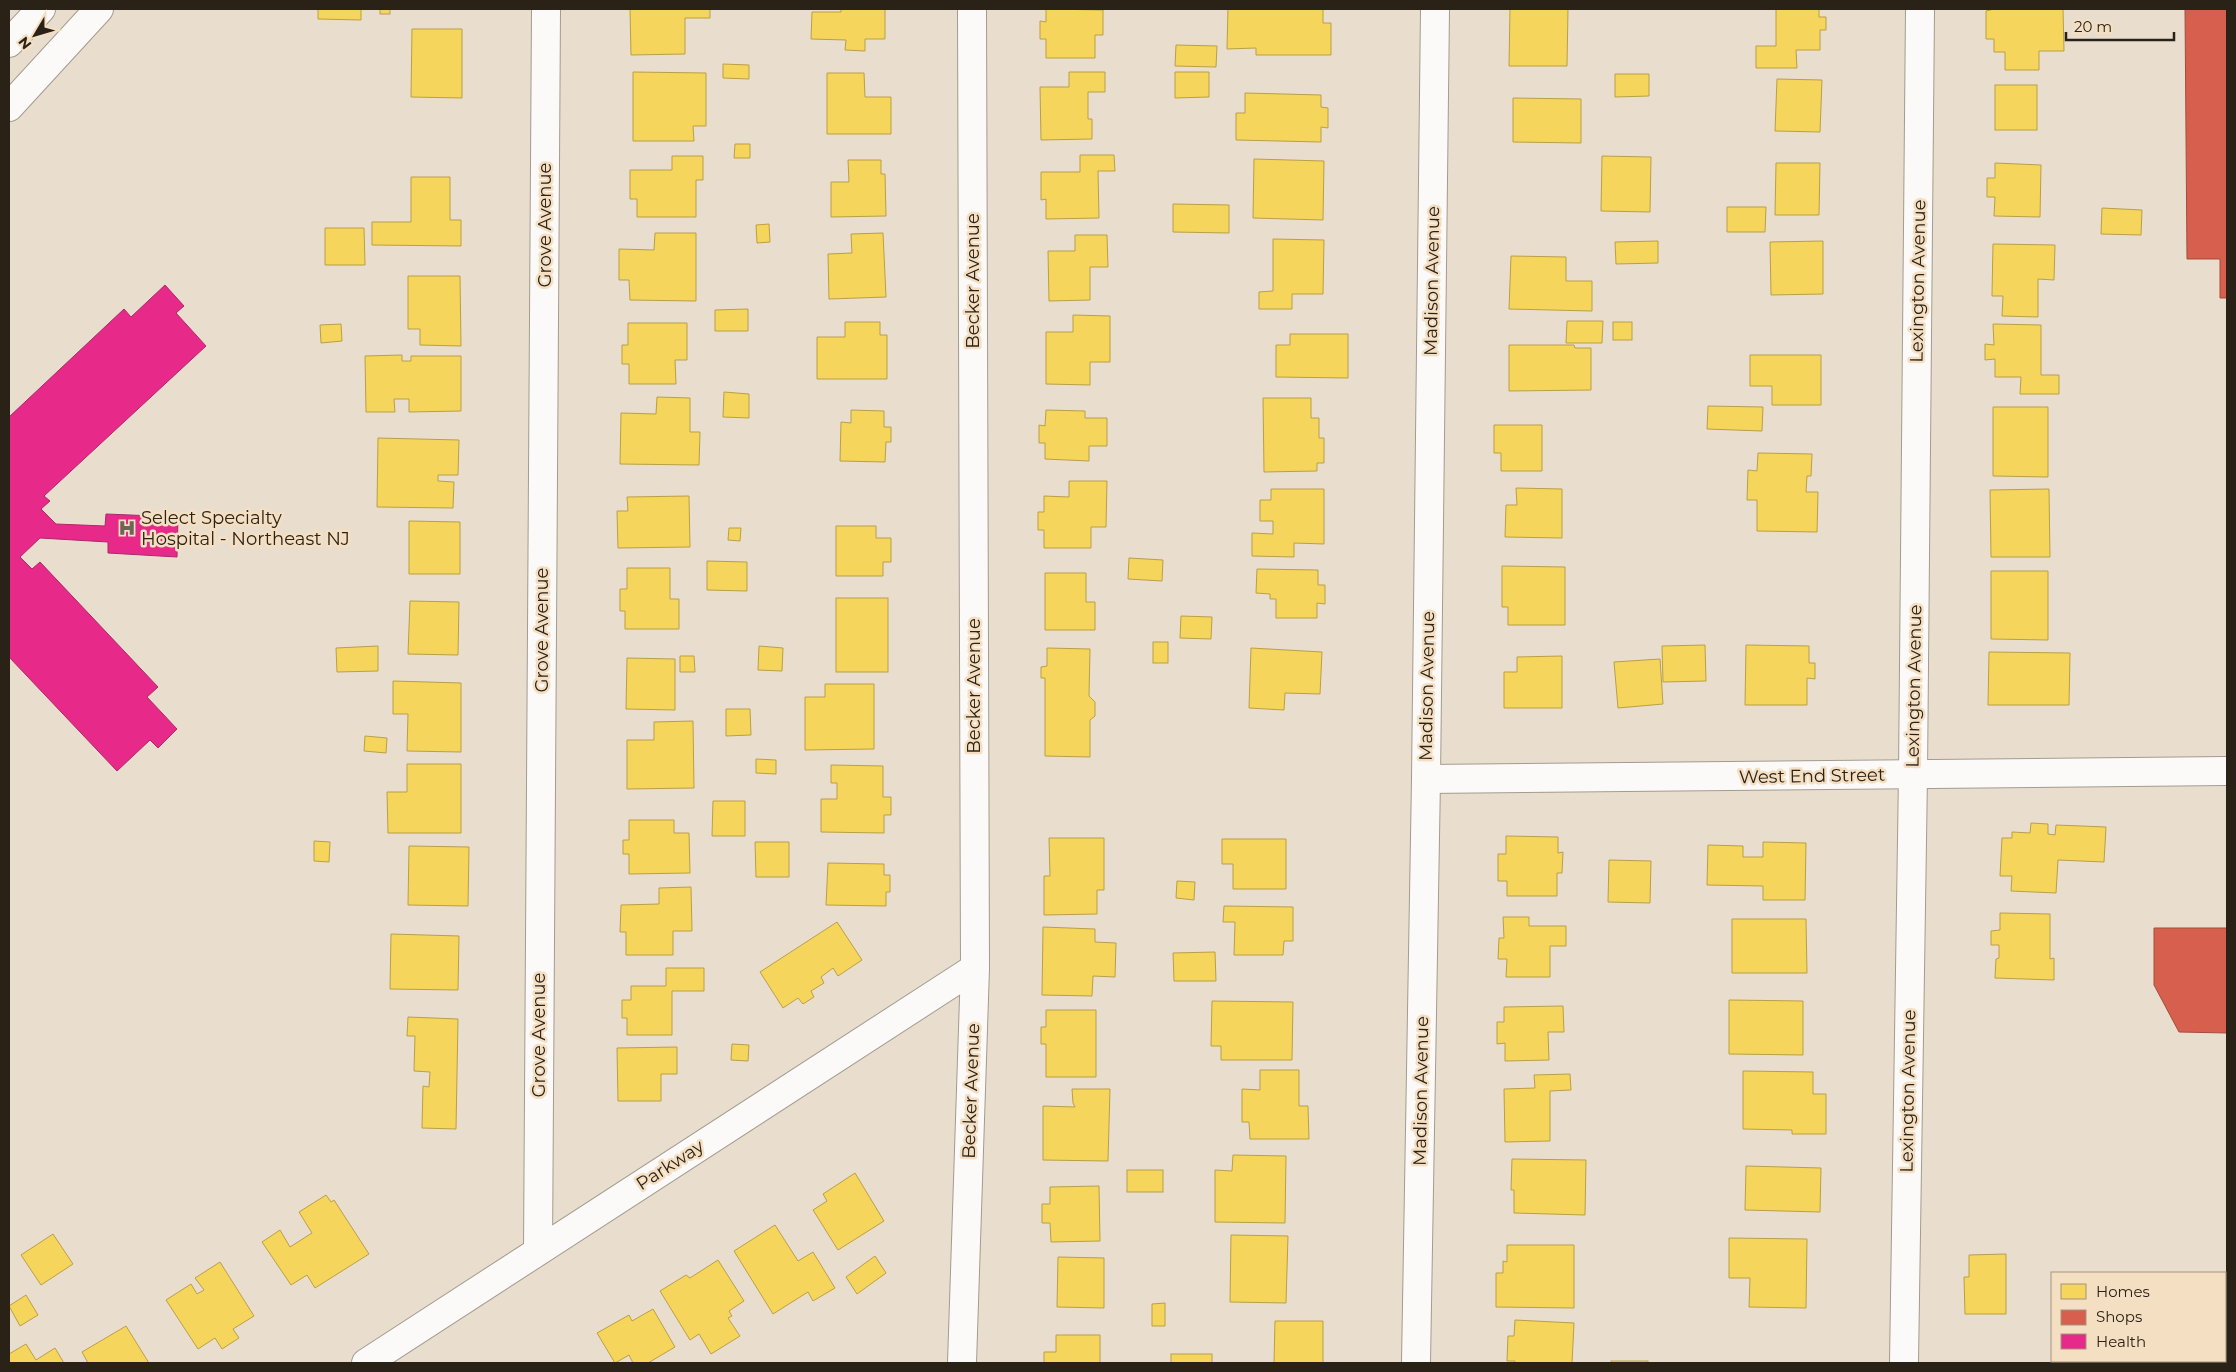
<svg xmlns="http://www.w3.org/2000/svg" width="2236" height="1372" viewBox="0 0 2236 1372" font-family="Montserrat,sans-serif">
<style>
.homes{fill:#f6d55c;stroke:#b99f47}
.shops{fill:#d6604d;stroke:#a34d3d}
.health{fill:#e7298a;stroke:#af2768}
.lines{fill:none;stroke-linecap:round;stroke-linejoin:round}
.minor-casing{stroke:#a39b8f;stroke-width:30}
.highway-casing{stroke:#a39b8f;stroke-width:30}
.minor{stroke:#fcfaf8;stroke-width:28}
.highway{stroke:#fcfaf8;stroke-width:28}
.labels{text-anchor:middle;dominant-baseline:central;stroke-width:5;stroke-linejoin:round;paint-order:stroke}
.street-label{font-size:18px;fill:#2b2217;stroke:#f5dfc2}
.poi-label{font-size:18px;fill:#2b2217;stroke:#f5dfc2;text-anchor:start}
</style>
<rect width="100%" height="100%" fill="#e9dece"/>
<g class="homes">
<polygon points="318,9 361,9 361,20 318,19"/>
<rect x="380" y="9" width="10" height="5"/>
<polygon points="630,9 710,9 710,18 685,18 685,54 631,55"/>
<polygon points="841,9 885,9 885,39 865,39 865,51 845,50 846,40 811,39 812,12 841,12"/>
<polygon points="1046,9 1103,10 1103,35 1095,35 1095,58 1046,58 1046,39 1040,39 1040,21 1046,22"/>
<polygon points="1228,9 1323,9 1323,23 1331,23 1331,55 1256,55 1256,48 1227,49"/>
<polygon points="1510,9 1568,9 1567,66 1509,66"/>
<polygon points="1776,9 1819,9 1819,17 1826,17 1826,30 1820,30 1820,50 1796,50 1797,68 1756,68 1756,46 1776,46"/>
<polygon points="1994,9 2063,9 2064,51 2039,51 2039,70 2005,70 2005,52 1994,52 1994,39 1986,39 1986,11"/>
<polygon points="412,29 462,29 462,98 411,97"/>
<polygon points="1176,45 1217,46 1216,67 1175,66"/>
<polygon points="723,64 749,65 749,79 723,78"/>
<polygon points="633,72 706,73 706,126 693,126 694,141 633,141"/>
<polygon points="1069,72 1105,72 1105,92 1088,92 1088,119 1092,119 1092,139 1041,140 1040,87 1069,87"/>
<polygon points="1175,72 1209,72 1209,97 1175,98"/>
<polygon points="827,73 864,73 865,97 891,97 891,134 827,134"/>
<polygon points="1615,74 1649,74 1649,96 1615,97"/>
<polygon points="1777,79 1822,80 1820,132 1775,131"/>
<rect x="1995" y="85" width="42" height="45"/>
<polygon points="1245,93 1321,95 1321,107 1328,108 1328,128 1321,127 1321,142 1236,140 1236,113 1245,113"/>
<polygon points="1513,98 1581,99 1581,143 1513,142"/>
<polygon points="735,144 750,144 750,158 734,158"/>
<polygon points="1080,155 1114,155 1115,171 1098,171 1099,218 1046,219 1046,199 1041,200 1041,172 1080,172"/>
<polygon points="672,156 703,156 703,180 696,180 696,217 637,217 637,199 630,199 630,170 672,170"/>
<polygon points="1602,156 1651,157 1650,212 1601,211"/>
<polygon points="1254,159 1324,161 1323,220 1253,218"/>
<polygon points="848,160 881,160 881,174 885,174 886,216 831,217 831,182 849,182"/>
<polygon points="1776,163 1820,163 1819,215 1775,215"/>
<polygon points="1995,163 2041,165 2040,217 1994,216 1995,197 1987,197 1987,178 1995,178"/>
<polygon points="411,177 450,177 450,220 461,220 461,246 372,245 372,222 411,222"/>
<polygon points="1173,204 1229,205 1229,233 1173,232"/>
<polygon points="1727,207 1766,207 1765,232 1727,232"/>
<polygon points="2102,208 2142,210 2141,235 2101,234"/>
<polygon points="769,224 770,242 757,243 756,225"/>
<polygon points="325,228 364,228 365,265 325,265"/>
<polygon points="655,233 696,233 696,301 630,300 629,280 619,280 619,249 654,250"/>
<polygon points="883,233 886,297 829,299 828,254 852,253 851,234"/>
<polygon points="1075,235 1107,235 1108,267 1090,267 1090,300 1049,301 1048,251 1075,251"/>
<polygon points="1273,239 1324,240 1323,294 1292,294 1292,309 1259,309 1259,292 1273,291"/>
<polygon points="1658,241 1658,263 1616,264 1615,242"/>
<polygon points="1823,241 1823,294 1771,295 1770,242"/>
<polygon points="1993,244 2055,245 2054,280 2038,279 2038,317 2002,316 2003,296 1992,296"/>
<polygon points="1511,256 1566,257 1566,281 1592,281 1592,311 1509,309"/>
<polygon points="408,276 460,276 461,346 420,345 420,329 408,329"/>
<polygon points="748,309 748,331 715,331 715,310"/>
<polygon points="1073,315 1110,316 1110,362 1090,362 1090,385 1046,384 1046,332 1073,332"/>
<polygon points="1567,321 1603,321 1602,343 1566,343"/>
<polygon points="845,322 880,322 880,335 887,335 887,379 817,379 817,337 845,337"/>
<rect x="1613" y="322" width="19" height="18"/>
<polygon points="628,323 687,323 687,360 675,360 676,384 629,384 629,364 622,364 622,345 628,345"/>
<polygon points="341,324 342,341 321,343 320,325"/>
<polygon points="1993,324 2041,325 2041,375 2059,375 2059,394 2020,394 2021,377 1995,377 1995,359 1985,360 1985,344 1994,345"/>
<polygon points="1290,334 1348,334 1348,378 1276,377 1276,345 1290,345"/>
<polygon points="1509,345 1574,345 1575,348 1591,348 1591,390 1509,391"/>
<polygon points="402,355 402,361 411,361 411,356 461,356 461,411 409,412 409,399 394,399 395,412 366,412 365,356"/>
<polygon points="1750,355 1821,355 1821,405 1772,405 1772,386 1750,386"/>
<polygon points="724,392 749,394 749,418 723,417"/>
<polygon points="657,397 690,398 690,432 700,432 699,465 620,464 621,413 656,414"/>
<polygon points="1263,398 1311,398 1311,418 1319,418 1319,438 1324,438 1324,463 1317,463 1317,471 1264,472"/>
<polygon points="1708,406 1763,407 1762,431 1707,429"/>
<polygon points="1993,407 2048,407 2048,477 1993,476"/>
<polygon points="851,410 884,411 884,427 891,427 891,442 886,442 885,462 840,461 841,422 851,423"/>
<polygon points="1046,410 1085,411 1085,418 1107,418 1107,446 1089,446 1089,461 1045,459 1045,443 1039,443 1039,425 1045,426"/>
<polygon points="1494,425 1542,425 1542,471 1501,471 1501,453 1494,453"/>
<polygon points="378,438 459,440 458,475 438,475 438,481 454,482 453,508 377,507"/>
<polygon points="1758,453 1812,454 1811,476 1807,476 1806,492 1818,492 1817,532 1757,531 1757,500 1747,500 1748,470 1757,471"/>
<polygon points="1069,481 1107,481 1106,527 1091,527 1091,548 1044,548 1044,530 1038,530 1038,512 1044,512 1044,496 1069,497"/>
<polygon points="1516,488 1562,489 1562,538 1505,537 1506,505 1517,505"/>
<polygon points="1271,489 1324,489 1324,544 1294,543 1294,557 1252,556 1252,533 1273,534 1273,521 1260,521 1260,500 1271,500"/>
<polygon points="2049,489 2050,557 1991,557 1990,490"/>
<polygon points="689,496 690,547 618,548 617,511 628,511 627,497"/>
<polygon points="409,521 460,522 460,574 409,574"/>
<polygon points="836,526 876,526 876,538 891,538 891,562 883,562 883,576 836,576"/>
<polygon points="729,528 741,528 740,541 728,540"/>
<polygon points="1129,558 1163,560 1162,581 1128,579"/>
<polygon points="707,561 747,562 747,591 707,590"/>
<polygon points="1502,566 1565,567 1565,625 1508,625 1508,607 1502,607"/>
<polygon points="627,568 670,568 670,599 679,599 679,629 625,629 625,611 620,611 620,589 627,589"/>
<polygon points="1257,569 1318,570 1318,585 1325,585 1325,604 1317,603 1317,618 1276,618 1276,599 1270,599 1270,594 1256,593"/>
<polygon points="1991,571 2048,571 2048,640 1991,639"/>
<polygon points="1045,573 1086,573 1086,602 1095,602 1095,630 1045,630"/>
<rect x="836" y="598" width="52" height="74"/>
<polygon points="410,601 459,602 458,655 408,654"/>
<polygon points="1181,616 1212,617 1211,639 1180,638"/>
<rect x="1153" y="642" width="15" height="21"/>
<polygon points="1705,645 1706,681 1663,682 1662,646"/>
<polygon points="1746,645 1809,646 1809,663 1815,663 1815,679 1807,678 1807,705 1745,705"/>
<polygon points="378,646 378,671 337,672 336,648"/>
<polygon points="759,646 783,648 782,671 758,670"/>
<polygon points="1047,648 1090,649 1089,696 1095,702 1095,716 1090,720 1090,757 1045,756 1045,678 1041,678 1041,667 1047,666"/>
<polygon points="1251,648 1322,652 1320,694 1285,693 1284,710 1249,708"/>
<polygon points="1989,652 2070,653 2069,705 1988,705"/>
<polygon points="680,656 694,656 695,672 680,672"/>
<polygon points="1562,656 1562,708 1504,708 1504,672 1517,672 1517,657"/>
<polygon points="627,658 675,659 675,710 626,709"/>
<polygon points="1660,659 1663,704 1618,708 1614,662"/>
<polygon points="393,681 461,683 461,752 407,751 408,714 393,714"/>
<polygon points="825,684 874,684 874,749 805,750 805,697 825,697"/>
<polygon points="726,709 750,709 751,735 726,736"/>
<polygon points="693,721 694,788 627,789 627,740 654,740 654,722"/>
<polygon points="365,736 387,738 386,753 364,751"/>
<polygon points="756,759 776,760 776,774 756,773"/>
<polygon points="407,764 461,764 461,833 388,833 387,792 407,792"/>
<polygon points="831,765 883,766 883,797 891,797 891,815 884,815 884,833 821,832 821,799 837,799 837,783 831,783"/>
<polygon points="713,801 745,801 745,836 712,836"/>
<polygon points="629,820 674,820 674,833 689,833 690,873 629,874 629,854 623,854 623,840 629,840"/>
<polygon points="2031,823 2048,824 2048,834 2055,835 2056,825 2106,827 2104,862 2058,860 2056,893 2011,891 2012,876 2000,876 2002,838 2012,838 2012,832 2030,833"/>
<polygon points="1506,836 1558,837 1558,853 1563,852 1562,873 1557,873 1557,896 1507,896 1507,881 1498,881 1498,854 1506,854"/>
<polygon points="1049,838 1104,838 1104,890 1097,890 1097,914 1044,915 1044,876 1050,876"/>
<polygon points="1222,839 1286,839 1286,889 1233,889 1233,864 1222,864"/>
<polygon points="314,841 330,842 329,862 314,861"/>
<polygon points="755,842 789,842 789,877 756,877"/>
<polygon points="1763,842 1806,843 1805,900 1763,900 1763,886 1707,885 1708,845 1743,846 1743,857 1763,857"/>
<polygon points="409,846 469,847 468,906 408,905"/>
<polygon points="1609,860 1651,861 1650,903 1608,902"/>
<polygon points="828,863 884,864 884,875 890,875 890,892 886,892 886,906 826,905"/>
<polygon points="1177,881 1195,882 1194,900 1176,898"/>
<polygon points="691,887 692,931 673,931 673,955 626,955 626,932 620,932 621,905 659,904 659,888"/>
<polygon points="1224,906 1293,907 1293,941 1284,941 1283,955 1234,955 1235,922 1223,922"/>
<polygon points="2000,913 2050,914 2050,959 2054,958 2054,980 1995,978 1996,959 1999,958 1999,945 1991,945 1991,931 2000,930"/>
<polygon points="1503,917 1529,917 1529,926 1566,926 1566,946 1550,946 1550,977 1506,977 1507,959 1498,959 1499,938 1504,938"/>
<polygon points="1732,919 1806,919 1807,973 1732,973"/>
<polygon points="837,922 862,960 838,976 833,968 821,977 824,983 811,991 814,997 803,1004 798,998 783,1008 760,972"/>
<polygon points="1043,927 1095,929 1095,942 1116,943 1115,977 1093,976 1092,996 1042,995"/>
<polygon points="391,934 459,936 458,990 390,989"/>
<polygon points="1215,952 1216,981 1174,981 1173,953"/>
<polygon points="666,968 704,968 704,991 672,991 672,1035 627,1035 627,1018 622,1018 622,1000 631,1000 631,986 666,986"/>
<polygon points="1729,1000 1803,1001 1803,1055 1729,1054"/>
<polygon points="1212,1001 1293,1002 1292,1060 1221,1060 1221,1046 1211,1046"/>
<polygon points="1563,1006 1564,1032 1548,1032 1549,1060 1505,1061 1505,1043 1497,1044 1497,1022 1504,1022 1504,1007"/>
<polygon points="1046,1010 1096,1010 1096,1077 1046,1077 1046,1044 1041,1044 1041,1027 1046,1027"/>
<polygon points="408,1017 458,1019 456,1129 422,1128 423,1086 429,1087 430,1072 414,1071 415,1036 407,1036"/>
<polygon points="732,1044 749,1045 748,1061 731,1060"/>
<polygon points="677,1047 677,1074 661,1074 661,1101 618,1101 617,1048"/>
<polygon points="1260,1070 1299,1070 1299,1106 1308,1106 1309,1139 1250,1139 1249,1122 1242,1122 1242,1089 1260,1090"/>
<polygon points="1743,1071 1813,1072 1813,1094 1826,1094 1826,1134 1792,1134 1792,1130 1743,1129"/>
<polygon points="1570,1074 1571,1090 1550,1091 1550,1141 1505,1142 1504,1089 1535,1088 1534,1075"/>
<polygon points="1072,1089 1110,1089 1108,1161 1043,1160 1043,1106 1075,1107 1073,1103"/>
<polygon points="1233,1155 1286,1156 1285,1223 1215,1222 1215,1170 1232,1171"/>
<polygon points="1512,1159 1586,1160 1585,1215 1514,1213 1514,1190 1511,1190"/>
<polygon points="1746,1166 1821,1168 1820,1212 1745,1210"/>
<rect x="1127" y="1170" width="36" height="22"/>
<polygon points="855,1173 884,1221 838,1250 813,1210 827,1201 823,1194"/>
<polygon points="1099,1186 1100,1241 1051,1242 1050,1223 1042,1223 1042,1204 1050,1204 1050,1187"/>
<polygon points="326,1195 331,1202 334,1200 369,1254 315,1288 307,1275 291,1285 262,1242 280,1230 290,1247 312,1233 299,1212"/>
<polygon points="775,1225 798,1261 813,1252 835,1288 813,1301 808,1292 773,1314 734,1251"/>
<polygon points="53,1234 73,1264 41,1285 21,1255"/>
<polygon points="1231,1235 1288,1236 1286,1303 1230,1302"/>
<polygon points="1729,1238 1807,1239 1806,1308 1749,1307 1750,1278 1729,1278"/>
<polygon points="1507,1245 1574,1245 1574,1308 1496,1307 1496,1273 1503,1273 1503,1261 1507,1262"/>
<polygon points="2006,1254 2006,1314 1965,1314 1964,1277 1969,1277 1969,1255"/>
<polygon points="875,1256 886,1273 857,1294 846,1277"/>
<polygon points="1058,1257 1104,1258 1104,1308 1057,1307"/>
<polygon points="718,1260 744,1301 729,1311 732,1316 728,1318 740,1336 711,1354 699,1334 690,1340 660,1291 686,1275 690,1278"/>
<polygon points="220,1262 254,1316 233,1329 239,1338 222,1349 215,1338 198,1349 166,1300 191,1284 197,1294 204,1290 195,1278"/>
<polygon points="26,1295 38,1315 20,1326 9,1306"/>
<polygon points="1165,1303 1165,1326 1152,1326 1152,1304"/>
<polygon points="653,1309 675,1347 648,1363 633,1363 629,1355 615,1363 597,1333 629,1315 632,1321"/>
<polygon points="1515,1320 1574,1323 1572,1363 1515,1363 1515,1361 1507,1361 1508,1336 1514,1336"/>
<polygon points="1275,1321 1323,1321 1323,1363 1274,1363"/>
<polygon points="126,1326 149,1363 88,1363 82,1352"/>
<polygon points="1056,1335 1100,1335 1100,1363 1044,1363 1044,1352 1056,1352"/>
<polygon points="26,1344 36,1360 55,1348 64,1363 9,1363 9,1354"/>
<rect x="1171" y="1354" width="41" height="9"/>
<rect x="1611" y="1361" width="37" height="2"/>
</g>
<g class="shops">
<polygon points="2185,9 2227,9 2227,298 2220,298 2220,259 2187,259"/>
<polygon points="2154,928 2227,928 2227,1033 2179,1032 2154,985"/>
</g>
<polygon class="health" points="165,285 184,306 176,313 206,346 44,496 50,501 41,509 56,524 105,526 106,514 178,517 177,557 108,553 108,542 40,538 20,557 32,569 40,562 158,687 147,697 177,729 158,748 150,740 117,771 9,657 9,417 124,309 131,317"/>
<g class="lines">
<g class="minor-casing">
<g id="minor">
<polyline points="1426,779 2227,771"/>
<polyline points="538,1251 546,9"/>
<polyline points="366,1363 975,968"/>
<polyline points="962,1363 975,968 972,9"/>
<polyline points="1416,1363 1426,779 1435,9"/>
<polyline points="1904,1363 1913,775 1920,9"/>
</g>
</g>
<g class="highway-casing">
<g id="highway">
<polyline points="9,43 41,9"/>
<polyline points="9,107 99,9"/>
</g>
</g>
<use href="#minor" class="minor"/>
<use href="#highway" class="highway"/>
</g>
<defs>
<g id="hospital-bare" transform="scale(1.35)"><path d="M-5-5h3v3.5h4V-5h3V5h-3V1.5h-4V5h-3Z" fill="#6e6457" stroke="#f5dfc2" stroke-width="2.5" paint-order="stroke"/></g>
</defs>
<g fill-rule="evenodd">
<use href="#hospital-bare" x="127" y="528"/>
</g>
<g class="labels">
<g class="street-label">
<text transform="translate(545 225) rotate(-90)">Grove Avenue</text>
<text transform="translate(973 281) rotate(-90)">Becker Avenue</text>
<text transform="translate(1432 281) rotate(-89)">Madison Avenue</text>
<text transform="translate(1918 281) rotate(-89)">Lexington Avenue</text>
<text transform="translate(542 630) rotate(-90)">Grove Avenue</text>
<text transform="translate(974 686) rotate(-90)">Becker Avenue</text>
<text transform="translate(1427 686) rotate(-89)">Madison Avenue</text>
<text transform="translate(1914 686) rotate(-89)">Lexington Avenue</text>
<text transform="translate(1812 776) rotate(-1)">West End Street</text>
<text transform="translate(539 1035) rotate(-90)">Grove Avenue</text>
<text transform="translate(971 1091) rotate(-88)">Becker Avenue</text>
<text transform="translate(1421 1091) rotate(-89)">Madison Avenue</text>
<text transform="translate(1908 1091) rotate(-89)">Lexington Avenue</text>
<text transform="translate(670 1165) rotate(-33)">Parkway</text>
</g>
<g class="poi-label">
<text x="141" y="518">Select Specialty<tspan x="141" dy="21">Hospital - Northeast NJ</tspan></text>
</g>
</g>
<rect width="2236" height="1372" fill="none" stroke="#2b2217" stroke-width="20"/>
<rect x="2051" y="1272" width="175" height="90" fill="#f5dfc2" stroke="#a4937e"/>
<rect x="2061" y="1284" width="25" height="15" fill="#f6d55c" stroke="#a4937e"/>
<text x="2096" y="1297" font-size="15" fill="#2b2217">Homes</text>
<rect x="2061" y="1310" width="25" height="15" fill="#d6604d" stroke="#a4937e"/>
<text x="2096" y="1322" font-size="15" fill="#2b2217">Shops</text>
<rect x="2061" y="1334" width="25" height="15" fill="#e7298a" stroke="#a4937e"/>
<text x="2096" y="1347" font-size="15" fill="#2b2217">Health</text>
<g transform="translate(35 35) rotate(232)" stroke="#f5dfc2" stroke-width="4" paint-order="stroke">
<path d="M0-4L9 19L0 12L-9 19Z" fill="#2b2217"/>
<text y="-8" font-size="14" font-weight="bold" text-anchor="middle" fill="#2b2217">N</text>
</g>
<path d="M2066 32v8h108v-8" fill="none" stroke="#2b2217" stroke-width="2.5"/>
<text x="2074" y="32" font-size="15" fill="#2b2217" stroke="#f5dfc2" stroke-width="4" paint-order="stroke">20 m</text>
</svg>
